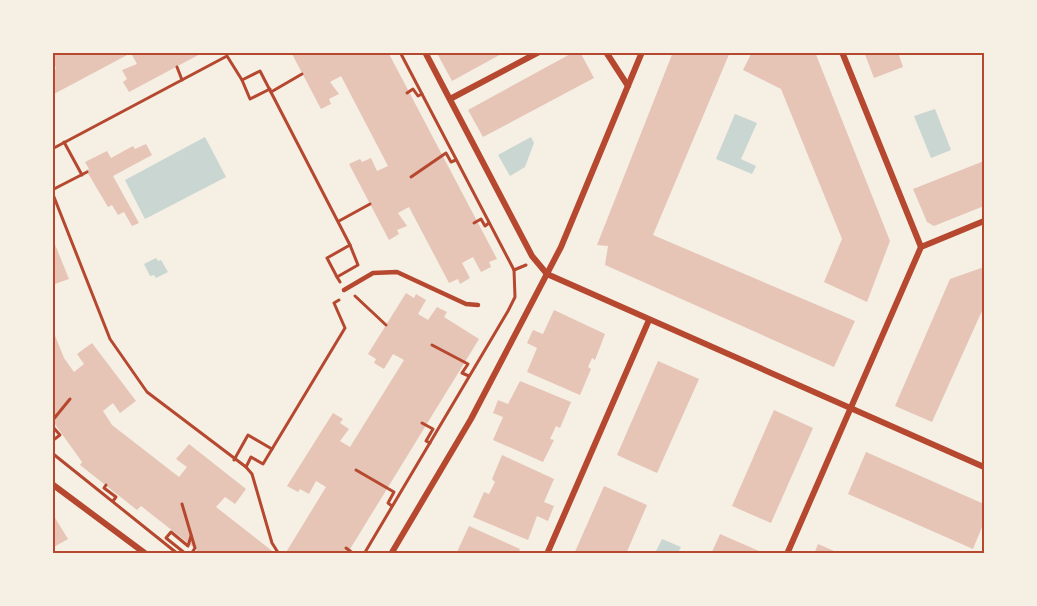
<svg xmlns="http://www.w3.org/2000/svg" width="1037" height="606" viewBox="0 0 1037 606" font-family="'Crimson Pro',serif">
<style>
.water{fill:#c9d6d2}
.building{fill:#e6c5b7}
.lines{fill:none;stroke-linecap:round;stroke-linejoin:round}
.path{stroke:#b5482f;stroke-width:3}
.service{stroke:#b5482f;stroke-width:4.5}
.minor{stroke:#b5482f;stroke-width:6}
.neatline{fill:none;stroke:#b5482f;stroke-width:2}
</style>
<rect width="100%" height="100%" fill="#f6efe4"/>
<g class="water">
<polygon points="935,109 951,150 931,158 914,116"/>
<polygon points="735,114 757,123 741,159 756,166 752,174 716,159"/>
<polygon points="205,137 226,177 145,219 125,180"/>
<polygon points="531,137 534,143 525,167 510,176 498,155"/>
<polygon points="156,258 158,261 161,260 168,272 156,278 154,275 150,276 144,264"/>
<polygon points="662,539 681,547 678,553 655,553"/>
</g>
<g class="building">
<polygon points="52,52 204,52 129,92 123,82 127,79 122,70 137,64 131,53 52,95 52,71 56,69"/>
<polygon points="291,52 388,52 497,259 489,262 491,267 481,272 473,257 462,263 470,278 460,284 458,279 449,283 409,207 398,213 407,226 397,230 399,234 389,240 349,164 360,159 362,162 371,158 377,171 388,166 341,76 330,82 339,94 329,99 331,104 321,109"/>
<polygon points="443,52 505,52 452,81 438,55"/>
<polygon points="574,52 580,52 594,78 483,137 468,110"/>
<polygon points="673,52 730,52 653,235 855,321 834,367 605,265 608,246 597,245"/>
<polygon points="752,52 815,52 890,241 867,302 824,282 842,239 781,89 743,70"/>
<polygon points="864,52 898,52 903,67 874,78"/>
<polygon points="146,144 152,155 113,176 139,223 132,226 124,212 118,215 112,205 108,207 86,170 89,169 85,162 107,151 111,158 133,146 135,149"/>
<polygon points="984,161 984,206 934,226 927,222 913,189"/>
<polygon points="52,237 69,279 52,285"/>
<polygon points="984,267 984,312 981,313 932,422 895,406 950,279"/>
<polygon points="406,293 414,298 416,294 426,300 418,314 428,320 437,307 447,312 444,317 479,339 347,554 285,554 326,487 316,481 309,494 300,489 298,492 287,486 333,413 343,419 340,423 349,429 340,441 350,447 404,360 393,354 384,369 374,363 376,359 368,354"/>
<polygon points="554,310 605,334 595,360 592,358 588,367 591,369 580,395 527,372 537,348 527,343 533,330 543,334"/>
<polygon points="52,328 64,358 74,372 84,364 77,354 92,343 136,401 120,413 113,403 103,411 112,425 179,477 187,467 176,459 189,444 246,489 235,504 225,497 216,507 276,554 194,554 197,550 141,506 137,510 80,465 82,462 52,420"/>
<polygon points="658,361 699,379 657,473 617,455"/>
<polygon points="520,381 571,402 560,428 556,426 550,439 554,440 543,462 493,440 503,417 493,413 498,400 508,404"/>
<polygon points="774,410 813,428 771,523 732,506"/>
<polygon points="866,452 984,504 984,522 973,549 848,494"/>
<polygon points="502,455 554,479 544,502 554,506 548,521 537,516 528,540 473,517 484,492 489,494 495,482 492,479"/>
<polygon points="604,486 647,505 626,554 574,554"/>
<polygon points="52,513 68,539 52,548"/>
<polygon points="469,526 520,549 518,554 456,554"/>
<polygon points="720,534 759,551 758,554 711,554"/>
<polygon points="818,544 841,554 814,554"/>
</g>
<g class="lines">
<g class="path">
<polyline points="400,52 514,270 526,265"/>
<polyline points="177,67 182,80"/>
<polyline points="242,80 250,99 270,89"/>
<polyline points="271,92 302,74"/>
<polyline points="407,93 413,89 418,96 422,94"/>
<polyline points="64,142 82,175"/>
<polyline points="52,149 227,56 242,80 260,71 350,245 358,265 337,277 340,282"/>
<polyline points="52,161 52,164"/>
<polyline points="411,177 446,153 451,162 456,160"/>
<polyline points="52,190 87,172"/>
<polyline points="52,192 110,339 147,392 246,467 251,457 263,464 345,328 334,303 339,300"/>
<polyline points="339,221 370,204"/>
<polyline points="474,223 481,219 485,226 489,223"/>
<polyline points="337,277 327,258 350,245"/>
<polyline points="355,296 386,325"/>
<polyline points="432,345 468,364 462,373 469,376"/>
<polyline points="52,421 70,399"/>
<polyline points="422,423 433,429 426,441 430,443"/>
<polyline points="52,426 60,435 52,441"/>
<polyline points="52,453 178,554"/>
<polyline points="234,460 248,435 272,449"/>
<polyline points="246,467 252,474 272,543 279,554"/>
<polyline points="356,470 394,492 388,503 392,506"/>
<polyline points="106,485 104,488 116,497 113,501"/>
<polyline points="182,504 195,548 191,554"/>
<polyline points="346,548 354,554"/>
<polyline points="186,554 166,538 171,532 188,546 191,536"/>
<polyline points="364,554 508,311 515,297 514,270"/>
</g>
<polyline class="service" points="344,290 373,273 397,272 466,304 478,305"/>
<g class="minor">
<polyline points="425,52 532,256 547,274 984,467"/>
<polyline points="606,52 628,86"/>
<polyline points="842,52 921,247"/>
<polyline points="450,99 539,52"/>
<polyline points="52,484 146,554"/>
<polyline points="391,554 471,419 561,247 642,52"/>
<polyline points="547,554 649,320"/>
<polyline points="787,554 921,247 984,221"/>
</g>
</g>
<rect width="1037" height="606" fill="none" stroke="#f6efe4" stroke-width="108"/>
<rect x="54" y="54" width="929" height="498" class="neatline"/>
</svg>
